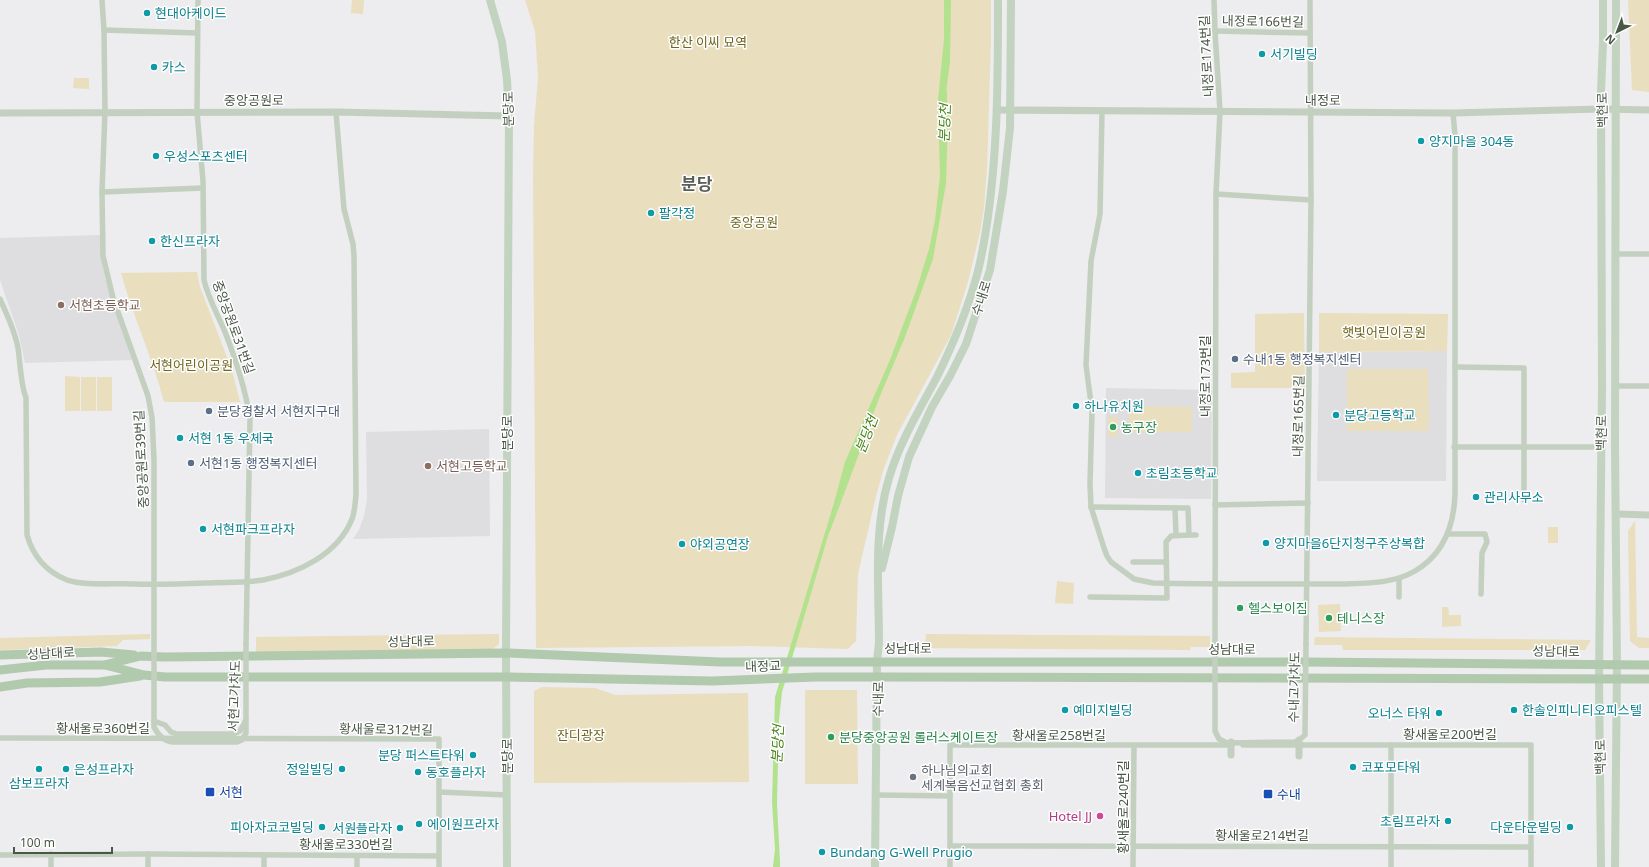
<svg xmlns="http://www.w3.org/2000/svg" width="1649" height="867" viewBox="0 0 1649 867" font-family="'Noto Sans','Noto Sans KR',sans-serif">
<style>
.education{fill:#dedddf}
.green{fill:#e9debd}
.water{fill:#b2e28e}
.lines{fill:none;stroke-linecap:round;stroke-linejoin:round}
.stream{stroke:#b2e28e;stroke-width:2}
.minor{stroke:#c3d0c0;stroke-width:5.5}
.tertiary{stroke:#c3d0c0;stroke-width:7}
.secondary{stroke:#c2d3c0;stroke-width:8}
.primary{stroke:#b1c9ad;stroke-width:9}
.minor-bridge{stroke:#c3d0c0;stroke-width:5.5}
.tertiary-bridge{stroke:#c3d0c0;stroke-width:7}
.culture-dot{fill:#0f9aa8;stroke:#fff;stroke-width:1.5}
.education-dot{fill:#8d6e63;stroke:#fff;stroke-width:1.5}
.service-dot{fill:#5c6f8a;stroke:#fff;stroke-width:1.5}
.leisure-dot{fill:#2e9e5b;stroke:#fff;stroke-width:1.5}
.worship-dot{fill:#6b7280;stroke:#fff;stroke-width:1.5}
.transit-dot{fill:#1a4fb4;stroke:#fff;stroke-width:1.5}
.hotel-dot{fill:#d1479c;stroke:#fff;stroke-width:1.5}
.labels{text-anchor:middle;dominant-baseline:central;stroke-width:3;stroke-linejoin:round;paint-order:stroke}
.culture-label{font-size:13px;fill:#0d838f;stroke:#fff;text-anchor:start}
.street-label{font-size:13px;fill:#495746;stroke:#fff}
.park-label{font-size:13px;fill:#70651e;stroke:#fff}
.education-label{font-size:13px;fill:#785e54;stroke:#fff;text-anchor:start}
.service-label{font-size:13px;fill:#4e5e75;stroke:#fff;text-anchor:start}
.leisure-label{font-size:13px;fill:#27864d;stroke:#fff;text-anchor:start}
.worship-label{font-size:13px;fill:#5b616d;stroke:#fff;text-anchor:start}
.transit-label{font-size:13px;fill:#164399;stroke:#fff;text-anchor:start}
.hotel-label{font-size:13px;fill:#b23c85;stroke:#fff;text-anchor:end}
.water-label{font-size:14px;font-style:italic;fill:#478318;stroke:#fff}
.district-label{font-size:17px;font-weight:bold;fill:#5a6059;stroke:#fff}
</style>
<rect width="100%" height="100%" fill="#edecee"/>
<g class="education">
<polygon points="100,235 102,264 105,278 134,360 25,363 19,335 0,280 0,238"/>
<polygon points="1447,351 1446,481 1317,481 1319,352"/>
<polygon points="1106,388 1212,390 1211,499 1105,498"/>
<polygon points="489,429 490,536 353,539 359,530 364,516 367,500 366,432"/>
</g>
<g class="green">
<polygon points="352,0 364,0 363,14 351,13"/>
<polygon points="525,0 991,0 991,41 987,169 984,208 980,232 968,282 951,335 897,435 884,468 876,496 858,574 856,641 848,649 752,646 536,648 533,176 534,125 538,78 535,31"/>
<polygon points="1628,0 1649,0 1649,92 1632,90"/>
<polygon points="74,78 89,78 89,89 73,88"/>
<path d="M 197,272 L 200,287 L 232,370 L 240,402 L 164,402 C 153,358 133,317 121,273 Z"/>
<polygon points="1304,313 1305,388 1231,388 1231,373 1255,372 1255,314"/>
<polygon points="1319,313 1448,314 1447,351 1319,352"/>
<polygon points="1347,369 1428,369 1429,431 1347,431"/>
<polygon points="65,376 80,377 80,411 65,411"/>
<rect x="81" y="377" width="15" height="34"/>
<rect x="97" y="377" width="15" height="34"/>
<polygon points="1129,406 1192,407 1192,432 1129,432"/>
<polygon points="1108,417 1118,417 1118,437 1108,436"/>
<polygon points="1635,521 1637,637 1649,638 1649,648 1639,648 1630,641 1628,531"/>
<rect x="1548" y="527" width="10" height="16"/>
<polygon points="1057,581 1074,583 1073,604 1055,603"/>
<polygon points="1340,604 1341,631 1319,632 1318,605"/>
<polygon points="1442,607 1448,607 1449,615 1461,615 1461,626 1442,627"/>
<polygon points="150,634 150,639 123,640 117,646 0,650 0,638"/>
<polygon points="499,634 499,644 491,650 256,653 256,637"/>
<polygon points="926,634 1210,636 1210,647 1191,647 1190,650 925,648"/>
<polygon points="1315,637 1591,640 1585,650 1343,650 1342,645 1314,645"/>
<polygon points="542,687 595,688 615,695 748,693 749,782 534,783 534,691"/>
<polygon points="805,690 857,690 858,784 805,784"/>
</g>
<polygon class="water" points="944,0 951,0 950,62 945,100 948,119 946,183 933,259 905,337 880,396 835,512 782,692 779,720 777,804 780,862 780,867 773,867 775,849 772,802 775,697 834,503 845,462 890,360 917,288 929,249 935,220 940,176 938,100 944,39"/>
<g class="lines">
<g class="stream">
<polyline points="946,105 946,91"/>
<polyline points="829,531 859,451"/>
</g>
<g class="minor">
<polyline points="102,0 104,30 105,111 102,192 103,256 113,298 148,396 152,417 154,460 154,645"/>
<path d="M 198,0 L 197,112 L 203,181 L 204,280 C 208,298 218,315 225,332 C 236,360 245,388 250,418 L 246,644"/>
<polyline points="1214,0 1215,31 1220,111 1216,194 1215,641"/>
<polyline points="104,30 197,33"/>
<polyline points="1215,31 1310,33"/>
<path d="M 1102,112 L 1100,214 L 1091,261 L 1086,365 L 1092,411 L 1090,483 L 1091,507 L 1104,548 L 1107,556 L 1111,562 L 1134,579 L 1153,583 C 1191,584 1228,584 1265,584 C 1291,584 1316,584 1341,584 C 1366,583 1393,584 1415,571 C 1444,554 1454,526 1455,494 L 1455,135 L 1453,113"/>
<polyline points="102,192 203,188"/>
<polyline points="1216,194 1311,200"/>
<polyline points="1615,254 1649,254"/>
<path d="M 0,299 C 7,315 15,331 18,348 C 20,360 21,388 26,397 L 27,535 C 33,556 47,572 67,580 C 83,586 115,583 134,584 C 158,585 182,584 206,583 C 225,582 245,583 263,580 C 299,573 338,554 352,519 C 355,511 355,503 356,495 L 354,256 L 353,244 L 344,209 L 336,112"/>
<polyline points="1455,367 1524,368 1524,500"/>
<polyline points="1615,386 1649,386"/>
<polyline points="1454,447 1600,447"/>
<polyline points="1215,505 1308,503"/>
<polyline points="1175,508 1176,535"/>
<polyline points="1448,534 1485,534 1487,542 1482,553 1481,594"/>
<polyline points="1189,535 1196,535"/>
<polyline points="1133,562 1166,562"/>
<polyline points="1090,597 1167,598 1166,542 1171,536 1189,535 1188,508 1091,507"/>
<polyline points="1399,597 1399,579"/>
<polyline points="1306,644 1311,200 1310,0"/>
<polyline points="154,721 165,725 171,732 177,734 233,734 240,731 246,720"/>
<polyline points="0,738 439,739 439,867"/>
<polyline points="1243,745 1531,745 1531,867"/>
<polyline points="439,792 507,795"/>
<polyline points="876,795 950,796"/>
<polyline points="950,846 1530,847"/>
<polyline points="0,855 148,854 439,856"/>
<polyline points="51,867 51,854"/>
<polyline points="148,867 148,854"/>
<polyline points="264,867 264,855"/>
<polyline points="357,867 357,856"/>
<polyline points="950,867 950,745 1232,745"/>
<polyline points="1133,867 1134,746"/>
<polyline points="1391,867 1391,745"/>
</g>
<g class="tertiary">
<polyline points="997,110 1453,113 1602,109 1649,110"/>
<polyline points="0,113 336,112 509,116"/>
<polyline points="1616,514 1649,515"/>
</g>
<g class="secondary">
<polyline points="490,0 502,42 507,80 509,116 506,653 507,867"/>
<polyline points="882,568 892,527 898,496 909,457 932,407 950,376 966,344 990,270 1003,191 1010,128 1011,0"/>
<path d="M 875,867 L 877,661 L 879,643 C 879,588 873,531 889,478 C 900,441 920,409 938,375 C 952,346 965,316 974,285 C 980,267 983,249 986,230 C 998,154 998,77 998,0"/>
<polyline points="1601,867 1599,679 1602,386 1601,92 1603,42 1603,0"/>
<polyline points="1615,867 1617,665 1615,446 1616,0"/>
</g>
<g class="primary">
<polyline points="0,655 101,652 134,655"/>
<polyline points="105,665 144,675 165,677 506,677 712,681 815,677 878,677 1649,679"/>
<polyline points="0,670 46,665 104,665 141,656 164,657 506,653 720,662 1302,662 1649,665"/>
<polyline points="0,687 27,683 100,682 140,676"/>
</g>
<g class="minor-bridge">
<polyline points="1215,641 1215,731 1219,739 1227,743 1295,742 1299,740 1305,735 1306,644"/>
<path d="M 154,645 L 154,727 C 158,735 163,741 173,742 L 237,742 L 242,740 L 246,733 L 246,644"/>
</g>
<g class="tertiary-bridge">
<polyline points="1231,755 1231,742"/>
<polyline points="1299,756 1299,740"/>
</g>
</g>
<g class="culture-dot">
<circle cx="147" cy="13" r="4"/>
<circle cx="1262" cy="54" r="4"/>
<circle cx="154" cy="67" r="4"/>
<circle cx="1421" cy="141" r="4"/>
<circle cx="156" cy="156" r="4"/>
<circle cx="651" cy="213" r="4"/>
<circle cx="152" cy="241" r="4"/>
<circle cx="1076" cy="406" r="4"/>
<circle cx="1336" cy="415" r="4"/>
<circle cx="180" cy="438" r="4"/>
<circle cx="1138" cy="473" r="4"/>
<circle cx="1476" cy="497" r="4"/>
<circle cx="203" cy="529" r="4"/>
<circle cx="1266" cy="543" r="4"/>
<circle cx="682" cy="544" r="4"/>
<circle cx="1065" cy="710" r="4"/>
<circle cx="1514" cy="710" r="4"/>
<circle cx="1439" cy="713" r="4"/>
<circle cx="473" cy="755" r="4"/>
<circle cx="1353" cy="767" r="4"/>
<circle cx="39" cy="769" r="4"/>
<circle cx="66" cy="769" r="4"/>
<circle cx="342" cy="769" r="4"/>
<circle cx="418" cy="772" r="4"/>
<circle cx="1448" cy="821" r="4"/>
<circle cx="419" cy="824" r="4"/>
<circle cx="322" cy="827" r="4"/>
<circle cx="1570" cy="827" r="4"/>
<circle cx="400" cy="828" r="4"/>
<circle cx="822" cy="852" r="4"/>
</g>
<g class="education-dot">
<circle cx="61" cy="305" r="4"/>
<circle cx="428" cy="466" r="4"/>
</g>
<g class="service-dot">
<circle cx="1235" cy="359" r="4"/>
<circle cx="209" cy="411" r="4"/>
<circle cx="191" cy="463" r="4"/>
</g>
<g class="leisure-dot">
<circle cx="1113" cy="427" r="4"/>
<circle cx="1240" cy="608" r="4"/>
<circle cx="1329" cy="618" r="4"/>
<circle cx="831" cy="737" r="4"/>
</g>
<circle class="worship-dot" cx="913" cy="777" r="4"/>
<g class="transit-dot">
<rect x="205" y="787" width="10" height="10" rx="2"/>
<rect x="1263" y="789" width="10" height="10" rx="2"/>
</g>
<circle class="hotel-dot" cx="1100" cy="816" r="4"/>
<g class="labels">
<g class="culture-label">
<text x="155" y="13">현대아케이드</text>
<text x="1270" y="54">서기빌딩</text>
<text x="162" y="67">카스</text>
<text x="1429" y="141">양지마을 304동</text>
<text x="164" y="156">우성스포츠센터</text>
<text x="659" y="213">팔각정</text>
<text x="160" y="241">한신프라자</text>
<text x="1084" y="406">하나유치원</text>
<text x="1344" y="415">분당고등학교</text>
<text x="188" y="438">서현 1동 우체국</text>
<text x="1146" y="473">초림초등학교</text>
<text x="1484" y="497">관리사무소</text>
<text x="211" y="529">서현파크프라자</text>
<text x="1274" y="543">양지마을6단지청구주상복합</text>
<text x="690" y="544">야외공연장</text>
<text x="1073" y="710">예미지빌딩</text>
<text x="1522" y="710">한솔인피니티오피스텔</text>
<text x="1431" y="713" text-anchor="end">오너스 타워</text>
<text x="465" y="755" text-anchor="end">분당 퍼스트타워</text>
<text x="1361" y="767">코포모타워</text>
<text x="74" y="769">은성프라자</text>
<text x="334" y="769" text-anchor="end">정일빌딩</text>
<text x="426" y="772">동호플라자</text>
<text x="39" y="783" text-anchor="middle">삼보프라자</text>
<text x="1440" y="821" text-anchor="end">초림프라자</text>
<text x="427" y="824">에이원프라자</text>
<text x="314" y="827" text-anchor="end">피아자코코빌딩</text>
<text x="1562" y="827" text-anchor="end">다운타운빌딩</text>
<text x="392" y="828" text-anchor="end">서원플라자</text>
<text x="830" y="852">Bundang G-Well Prugio</text>
</g>
<g class="street-label">
<text transform="translate(1263 21) rotate(1)">내정로166번길</text>
<text transform="translate(1206 56) rotate(-93)">내정로174번길</text>
<text x="254" y="100">중앙공원로</text>
<text x="1323" y="100">내정로</text>
<text transform="translate(508 109) rotate(-91)">분당로</text>
<text transform="translate(1602 110) rotate(-91)">백현로</text>
<text transform="translate(981 298) rotate(-72)">수내로</text>
<text transform="translate(234 327) rotate(70)">중앙공원로31번길</text>
<text transform="translate(1205 376) rotate(-90)">내정로173번길</text>
<text transform="translate(1298 416) rotate(-89)">내정로165번길</text>
<text transform="translate(507 433) rotate(-90)">분당로</text>
<text transform="translate(1601 433) rotate(-89)">백현로</text>
<text transform="translate(141 459) rotate(-93)">중앙공원로39번길</text>
<text transform="translate(411 641) rotate(-1)">성남대로</text>
<text x="908" y="648">성남대로</text>
<text x="1232" y="649">성남대로</text>
<text transform="translate(1556 651) rotate(1)">성남대로</text>
<text transform="translate(51 653) rotate(-3)">성남대로</text>
<text transform="translate(763 666) rotate(-2)">내정교</text>
<text transform="translate(1294 687) rotate(-89)">수내고가차도</text>
<text transform="translate(234 696) rotate(-88)">서현고가차도</text>
<text transform="translate(878 699) rotate(-89)">수내로</text>
<text x="103" y="728">황새울로360번길</text>
<text transform="translate(386 729) rotate(1)">황새울로312번길</text>
<text x="1450" y="734">황새울로200번길</text>
<text x="1059" y="735">황새울로258번길</text>
<text transform="translate(507 756) rotate(-90)">분당로</text>
<text transform="translate(1600 757) rotate(-91)">백현로</text>
<text transform="translate(1123 807) rotate(-90)">황새울로240번길</text>
<text x="1262" y="835">황새울로214번길</text>
<text x="346" y="844">황새울로330번길</text>
</g>
<g class="park-label">
<text x="708" y="42">한산 이씨 묘역</text>
<text x="754" y="222">중앙공원</text>
<text x="1384" y="332">햇빛어린이공원</text>
<text x="191" y="365">서현어린이공원</text>
<text x="581" y="735">잔디광장</text>
</g>
<g class="education-label">
<text x="69" y="305">서현초등학교</text>
<text x="436" y="466">서현고등학교</text>
</g>
<g class="service-label">
<text x="1243" y="359">수내1동 행정복지센터</text>
<text x="217" y="411">분당경찰서 서현지구대</text>
<text x="199" y="463">서현1동 행정복지센터</text>
</g>
<g class="leisure-label">
<text x="1121" y="427">농구장</text>
<text x="1248" y="608">헬스보이짐</text>
<text x="1337" y="618">테니스장</text>
<text x="839" y="737">분당중앙공원 롤러스케이트장</text>
</g>
<g class="worship-label">
<text x="921" y="770">하나님의교회<tspan x="921" dy="15">세계복음선교협회 총회</tspan></text>
</g>
<g class="transit-label">
<text x="219" y="792">서현</text>
<text x="1277" y="794">수내</text>
</g>
<g class="hotel-label">
<text x="1092" y="816">Hotel JJ</text>
</g>
<g class="water-label">
<text transform="translate(944 123) rotate(-88)">분당천</text>
<text transform="translate(866 434) rotate(-69)">분당천</text>
<text transform="translate(777 744) rotate(-87)">분당천</text>
</g>
<g class="district-label">
<text x="697" y="183">분당</text>
</g>
</g>
<g transform="translate(1617 32) rotate(222)" stroke="#ffffff" stroke-width="3" paint-order="stroke">
<path d="M0-3L7 15L0 10L-7 15Z" fill="#495746"/>
<text y="-6" font-size="11" font-weight="bold" text-anchor="middle" fill="#495746">N</text>
</g>
<path d="M14 847v6h98v-6" fill="none" stroke="#495746" stroke-width="2"/>
<text x="20" y="847" font-size="12" fill="#495746" stroke="#ffffff" stroke-width="3" paint-order="stroke">100 m</text>
</svg>
